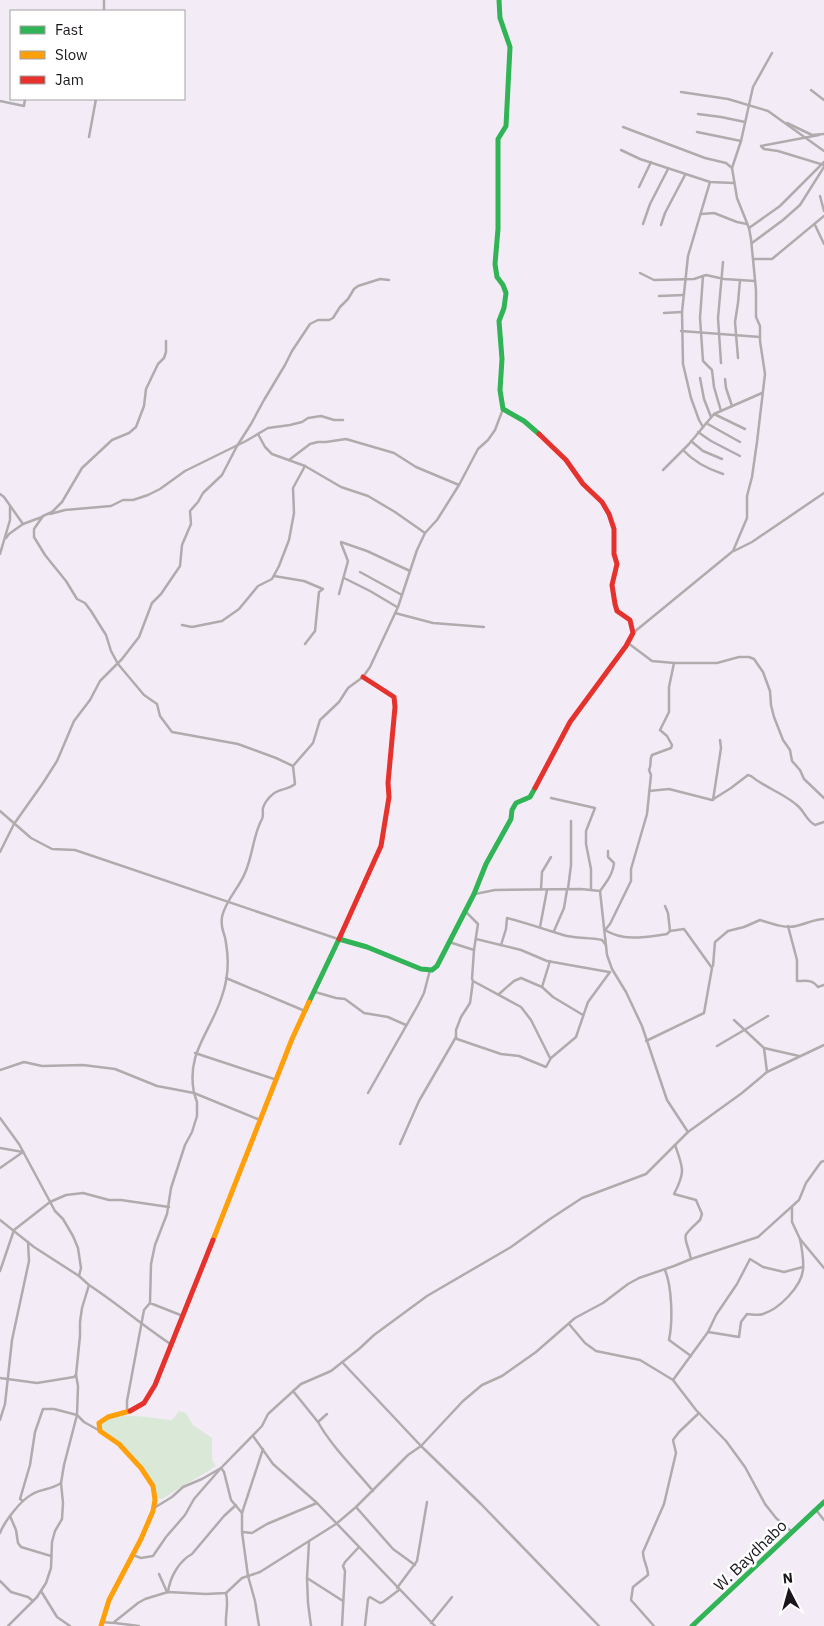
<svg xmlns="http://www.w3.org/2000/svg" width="824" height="1626" viewBox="0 0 824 1626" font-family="'IBM Plex Sans',sans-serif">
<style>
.green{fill:#d9e8d7}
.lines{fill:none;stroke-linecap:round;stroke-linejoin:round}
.street{stroke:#b0abad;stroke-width:2.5}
.fast{stroke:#30b455;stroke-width:5}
.slow{stroke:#ff9f0a;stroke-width:5}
.jam{stroke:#e5322d;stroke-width:5}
.labels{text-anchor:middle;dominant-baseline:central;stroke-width:5;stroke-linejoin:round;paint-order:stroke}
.street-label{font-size:16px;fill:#19151b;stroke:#fff}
</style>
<rect width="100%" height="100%" fill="#f3ecf7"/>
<path class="green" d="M 179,1411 L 186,1413 L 193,1425 L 212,1438 L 212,1460 L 216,1466 C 198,1478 179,1487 162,1499 L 157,1498 C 151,1478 137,1456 121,1443 C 114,1437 104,1435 100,1427 C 106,1408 157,1419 172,1420 Z"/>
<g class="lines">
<g class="street">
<polyline points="104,11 104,0"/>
<polyline points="811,90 824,100"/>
<polyline points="681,92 728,99 768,111 824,151"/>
<polyline points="0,101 24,106 25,99"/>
<polyline points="698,114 721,117 745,122"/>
<polyline points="787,123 812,135 824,134"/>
<polyline points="623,127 705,158 726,163 732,168"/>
<polyline points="697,132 741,141"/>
<polyline points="819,135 761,146 764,149 778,151 824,165"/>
<polyline points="89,137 96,99"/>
<polyline points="621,150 640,159 710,182 734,183"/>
<polyline points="639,187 651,162"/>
<polyline points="820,196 824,211"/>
<polyline points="701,214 714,213 737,222 747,224"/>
<polyline points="643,224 650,204 668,169"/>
<polyline points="661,225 665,213 685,175"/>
<polyline points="815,225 824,244"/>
<polyline points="749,228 780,206 824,162"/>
<polyline points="752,243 783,220 800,205 824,167"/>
<polyline points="754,259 772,259 824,216"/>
<polyline points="640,273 654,280 694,279 706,275 724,279 755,281"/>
<polyline points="703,276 700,318 703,361 712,370 714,387 721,411"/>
<polyline points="659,296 684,295"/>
<polyline points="664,313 682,312"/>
<polyline points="681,331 760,337"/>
<polyline points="166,341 166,352 164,358 158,364 146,389 144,406 136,427 129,433 112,440 82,468 62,502 52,512 43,516 34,529 34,537 45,555 66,581 77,599 85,603 91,611 106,635 111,651 118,664 144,695 157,704 160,716 172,732 238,744 276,758 293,766"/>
<polyline points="738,358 735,322 738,303 740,280"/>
<polyline points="721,363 718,318 723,262"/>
<polyline points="700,378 704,399 711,417"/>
<polyline points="725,379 726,388 732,406"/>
<polyline points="714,414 745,429"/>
<polyline points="706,423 740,442"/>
<polyline points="703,427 699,420 691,398 683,364 682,312 688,256 710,182"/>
<polyline points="698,432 711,441 740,456"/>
<polyline points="258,434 265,447 272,454 305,466 341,487 368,496 395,512 425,533"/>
<polyline points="691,441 703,451 722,459"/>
<path d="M 683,450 C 693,461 708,469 723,474"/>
<polyline points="289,460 310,444 318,442 326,442 346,439 394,453 416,467 459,485"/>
<polyline points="663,470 689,444 714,414 762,393"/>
<polyline points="0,494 4,497 23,524 42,517"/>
<polyline points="50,514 65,510 111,506 123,500 133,500 148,495 160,489 185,471 246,441 268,428 290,425 302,422 308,418 321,416 334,420 343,420"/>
<polyline points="6,538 9,534 23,524"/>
<polyline points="341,542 367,551 410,571"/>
<polyline points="734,551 752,542 824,493"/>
<polyline points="0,554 10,520 10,507"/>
<polyline points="360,572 402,595"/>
<polyline points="274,576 304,581 323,589 319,592 315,631 305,644"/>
<polyline points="344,578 370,591 397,607"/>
<polyline points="339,594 348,561 341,543"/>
<polyline points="395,613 433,623 484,627"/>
<polyline points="182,625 192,627 222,621 239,609 258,586 272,579 279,566 289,540 294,513 293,488 305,466"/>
<polyline points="633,633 733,551 747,518 747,496 752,477 757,442 765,374 760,341 760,326 756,317 756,290 751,239 749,228 737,198 732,168 741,141 753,87 772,53"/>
<path d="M 628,643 L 652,661 L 674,663 L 669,687 L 669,712 L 660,730 L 667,736 L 672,745 L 671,748 L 652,755 C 649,760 652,765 649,770 L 651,775 L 647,814 L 631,869 L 631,881 L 610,924 L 605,930 C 624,942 646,937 667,934 L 670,931 L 668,913 L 665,906"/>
<polyline points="674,663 717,663 739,657 749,657 754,659 763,672 770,691 771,705 774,717 783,740 790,750 792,761 800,770 804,779 824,798"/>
<path d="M 649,791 L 669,789 L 712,800 L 731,788 L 748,775 C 753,776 754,779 758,781 C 771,790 788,796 799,807 C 805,813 807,821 815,825 L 824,822"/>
<polyline points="551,798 595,808 586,831 586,844 591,869 591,890"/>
<polyline points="713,800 721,748 720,740"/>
<polyline points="0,811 31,838 52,849 75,850 338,939"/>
<polyline points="0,852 14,824 43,783 57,761 74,721 90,700 100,681 122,659 139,637 152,603 161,594 180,566 182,545 191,524 190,511 198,502 203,493 222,475 237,446 251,424 264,400 285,365 292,351 310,324 318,320 329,320 333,318 340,307 348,299 354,289 358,286 380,279 389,280"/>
<polyline points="541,889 542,872 551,857"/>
<polyline points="568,889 571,865 571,821"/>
<path d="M 600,891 C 606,883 613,874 614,863 L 608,857 L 608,851"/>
<polyline points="475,894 495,890 581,889 600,891 607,955 612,969 626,992 642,1026 667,1100 688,1132"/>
<polyline points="465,911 478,924 474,950 472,979 473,981 470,1003 461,1017 456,1030 456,1037 457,1039 501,1054 519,1056 546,1067 551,1058 576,1037 588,1002 610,972"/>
<path d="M 788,926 L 797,960 L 797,981 C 806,981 812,979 818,987 L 824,985"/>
<polyline points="540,927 547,890"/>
<polyline points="554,931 564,908 567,890"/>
<polyline points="476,939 521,950 547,961 609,972"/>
<polyline points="449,942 474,950"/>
<path d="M 501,945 L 506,929 L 507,918 C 526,923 544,929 563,935 C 576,939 589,937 602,940 L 606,945"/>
<path d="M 713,966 L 715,942 L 728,931 L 744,927 L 760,920 C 770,923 785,929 796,926 C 806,924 814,919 824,919"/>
<polyline points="226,978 305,1011"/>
<polyline points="473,981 521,1007 531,1020 550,1058"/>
<polyline points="542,987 553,997 583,1015"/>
<polyline points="315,992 336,998 345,999 364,1013 388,1017 406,1025"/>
<polyline points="499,994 514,981 521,978 542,987 550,961"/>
<polyline points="734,1020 764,1048 767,1072"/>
<polyline points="646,1041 704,1013 712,968 684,929 670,931"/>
<polyline points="717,1046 768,1016"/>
<polyline points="764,1048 799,1056"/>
<polyline points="195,1053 277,1080"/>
<polyline points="0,1070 24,1062 42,1066 83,1065 115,1069 157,1086 194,1093 197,1102 197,1116 192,1132 185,1145 171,1188 167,1214 155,1245 151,1264 150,1303 183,1316"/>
<polyline points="368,1093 418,1005 424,993 430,970"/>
<polyline points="0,1118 19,1144 55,1211 63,1219 73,1236 78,1248 81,1268 79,1276 89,1285 82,1308 80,1322 80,1336 76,1375 78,1386 77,1415 64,1465 61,1483 63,1503 62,1519 55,1531 52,1542 51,1568 46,1583 37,1597 8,1626"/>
<path d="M 260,1120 L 194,1093 C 186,1052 211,1032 222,996 C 228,979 229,960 226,943 C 225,932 220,930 222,917 C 225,901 239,888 245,873 C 253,855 253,835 262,819 C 264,815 262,812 263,808 C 264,804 268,798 272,795 C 277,789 288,790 295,784 L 293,766 L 313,743 L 320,720 L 339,702 L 348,688 L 363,677 L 370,667 L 398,607 L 417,550 L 425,533 L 437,520 L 459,485 L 478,449 L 488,440 L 495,430 L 503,409"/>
<polyline points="400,1144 419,1101 456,1037"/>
<path d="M 675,1145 C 683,1168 686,1171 674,1194 L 696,1200 L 702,1214 L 700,1220 C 679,1240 685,1232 691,1259"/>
<polyline points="0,1148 23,1152"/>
<polyline points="0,1168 23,1152"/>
<polyline points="792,1207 792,1222 800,1239 824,1268"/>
<polyline points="0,1220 34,1247 79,1276"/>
<path d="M 665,1270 C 672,1287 673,1321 669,1340 L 691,1356"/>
<polyline points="0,1271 14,1230 50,1202 66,1195 83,1193 109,1200 121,1200 169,1207"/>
<path d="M 89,1285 C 118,1304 143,1326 172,1345"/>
<polyline points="569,1324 585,1343 596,1351 640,1360 673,1380 696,1410 726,1441 745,1467 765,1504 776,1518 792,1532"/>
<path d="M 708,1332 L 739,1337 L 741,1322 L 747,1314 C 752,1314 758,1316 763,1314 C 779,1309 801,1287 803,1270 C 804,1260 802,1249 800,1239"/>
<polyline points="342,1362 421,1446 481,1504 599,1626"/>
<polyline points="0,1378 37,1383 74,1377 76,1375"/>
<polyline points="673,1380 708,1332 716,1315 737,1284 750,1259 763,1267 784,1272 803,1267"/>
<polyline points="293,1391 318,1422"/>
<polyline points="127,1413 127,1401 144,1310 150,1303"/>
<path d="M 327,1414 L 318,1422 C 332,1447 354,1468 373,1491"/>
<polyline points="0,1420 5,1404 12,1340 29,1261 28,1242"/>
<polyline points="253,1436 273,1464 317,1503"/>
<polyline points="23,1501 20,1499 30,1465 35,1432 43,1409 54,1409 77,1415 84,1422 100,1431"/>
<polyline points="356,1507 393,1549 415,1565"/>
<polyline points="154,1508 172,1497 183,1487 202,1479 221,1468 262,1426 268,1414 301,1384 331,1371 359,1349 374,1335 427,1296 511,1247 550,1219 582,1198 646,1174 688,1132 742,1093 767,1072 824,1045"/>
<polyline points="816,1510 824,1520"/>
<polyline points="242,1513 263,1449"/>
<polyline points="10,1516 16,1530 18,1543 21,1547 51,1556"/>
<polyline points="243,1532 252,1533 267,1524 317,1503 435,1626"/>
<path d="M 0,1533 C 4,1522 21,1500 31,1495 C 41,1488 49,1491 61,1483"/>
<polyline points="309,1542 307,1578 308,1603 311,1626"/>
<polyline points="133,1555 141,1558 153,1556 166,1537 185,1515 194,1499 221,1468 224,1472 231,1500 242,1513 242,1532 248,1576 255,1601 259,1626"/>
<polyline points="159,1574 167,1592"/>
<polyline points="307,1578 343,1601"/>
<polyline points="0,1581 11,1592 28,1597 33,1601"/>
<polyline points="397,1588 417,1561 427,1502"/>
<polyline points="41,1591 57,1617 70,1626"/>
<path d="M 168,1592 C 170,1577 179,1561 192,1554 L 224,1516 L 236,1505"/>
<polyline points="102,1622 113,1623 138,1603 145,1599 168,1592 206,1594 226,1593 242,1578 260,1572 336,1524 356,1507 408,1455 421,1446 463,1401 482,1385 502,1376 536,1352 575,1318 603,1303 628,1284 639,1278 674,1266 691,1259 758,1237 799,1200 806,1183 821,1162 824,1161"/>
<polyline points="115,1623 139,1626"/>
<polyline points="431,1623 452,1597"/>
<path d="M 226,1626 C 225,1614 229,1605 226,1593"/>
<polyline points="342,1626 345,1571 343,1566 345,1562 359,1547"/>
<polyline points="365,1626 368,1599 370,1597 380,1603 383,1602 399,1590"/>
<path d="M 654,1626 L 631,1600 L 633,1587 L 648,1575 C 648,1567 643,1561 643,1552 L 664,1504 L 676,1453 L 673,1440 L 679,1432 L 699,1413"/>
</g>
<g class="fast">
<polyline points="499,0 500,18 510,47 506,126 498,139 498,229 495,264 497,277 503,285 506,293 504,308 499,321 502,359 500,390 503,409 524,421 539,434"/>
<polyline points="309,1002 339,939 367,947 421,969 432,970 437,966 474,894 486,864 511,819 512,810 516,803 530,797 535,788"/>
<polyline points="692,1626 824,1502"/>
</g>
<g class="slow">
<polyline points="213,1240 292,1039 309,1002"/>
<polyline points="101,1626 109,1600 141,1539 153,1511 155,1500 153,1486 141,1468 119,1444 100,1431 99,1423 108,1417 130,1411"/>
</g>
<g class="jam">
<polyline points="535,788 570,722 626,646 633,633 630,620 617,611 615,604 612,585 617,564 614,554 614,529 609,514 602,502 583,484 566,460 539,434"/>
<polyline points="339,939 381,846 389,797 388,783 395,707 394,697 363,677"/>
<polyline points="130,1411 144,1403 155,1385 213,1240"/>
</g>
</g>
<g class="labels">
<g class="street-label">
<text transform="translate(750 1555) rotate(-44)">W. Baydhabo</text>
</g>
</g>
<rect x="10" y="10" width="175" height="90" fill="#ffffff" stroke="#a3a1a4"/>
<rect x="20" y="26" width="25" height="8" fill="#30b455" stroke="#a3a1a4"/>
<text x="55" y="35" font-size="15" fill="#19151b">Fast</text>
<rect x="20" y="51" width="25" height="8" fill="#ff9f0a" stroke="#a3a1a4"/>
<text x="55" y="60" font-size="15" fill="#19151b">Slow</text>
<rect x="20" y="76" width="25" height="8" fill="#e5322d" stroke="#a3a1a4"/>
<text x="55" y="85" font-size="15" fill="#19151b">Jam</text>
<g transform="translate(789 1591) rotate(354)" stroke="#ffffff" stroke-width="4" paint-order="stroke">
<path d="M0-4L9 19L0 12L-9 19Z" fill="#19151b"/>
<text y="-8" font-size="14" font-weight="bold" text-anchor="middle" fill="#19151b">N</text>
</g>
</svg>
